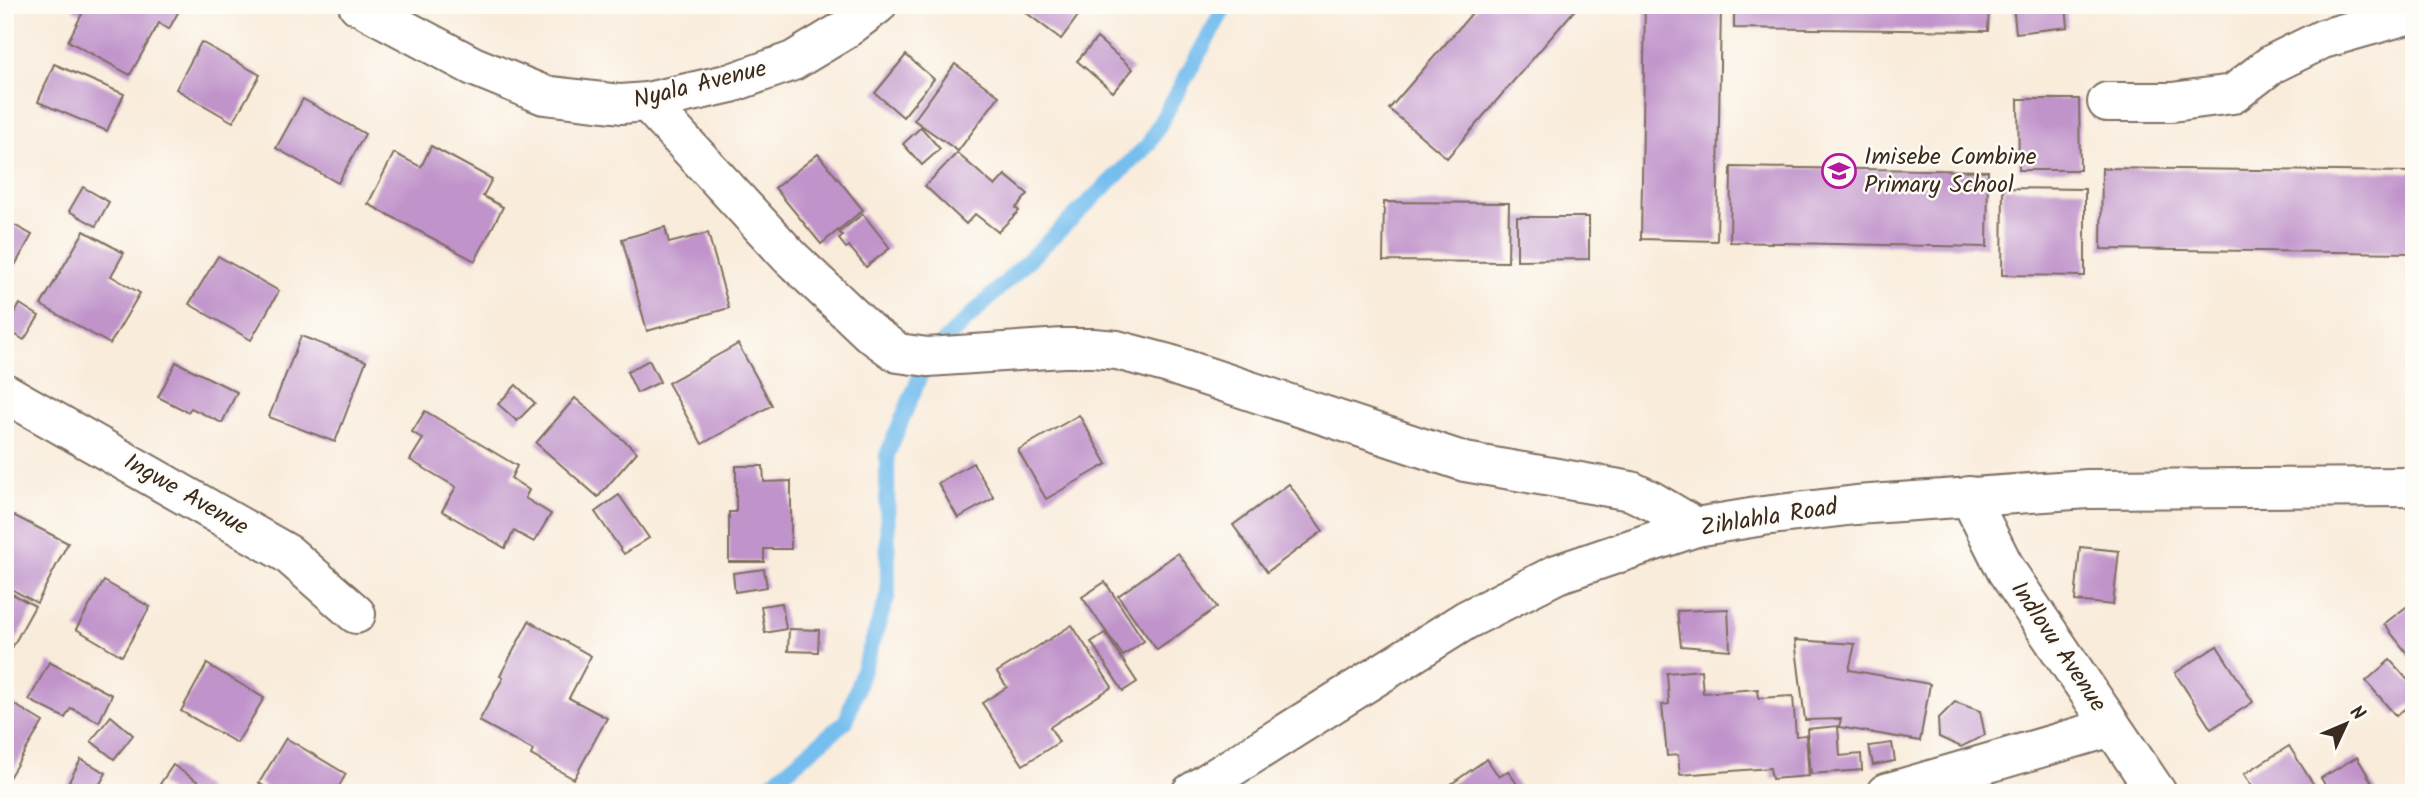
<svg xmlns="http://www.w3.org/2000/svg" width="2419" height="798" viewBox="0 0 2419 798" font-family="Kalam,sans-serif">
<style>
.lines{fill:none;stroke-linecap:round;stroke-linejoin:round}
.stream{stroke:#75beee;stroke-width:16}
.building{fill:#c093ca}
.minor-casing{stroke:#7e6e60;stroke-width:42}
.minor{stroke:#fff;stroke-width:38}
.labels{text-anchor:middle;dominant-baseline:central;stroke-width:5;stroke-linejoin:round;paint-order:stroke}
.street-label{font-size:24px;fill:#3b2a1e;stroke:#fdfcf7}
.poi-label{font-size:24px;fill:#3b2a1e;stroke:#fdfcf7;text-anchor:start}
</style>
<rect width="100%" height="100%" fill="#fdfcf7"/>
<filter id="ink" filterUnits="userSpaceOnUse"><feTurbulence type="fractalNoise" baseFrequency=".0143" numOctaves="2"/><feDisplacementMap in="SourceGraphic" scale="14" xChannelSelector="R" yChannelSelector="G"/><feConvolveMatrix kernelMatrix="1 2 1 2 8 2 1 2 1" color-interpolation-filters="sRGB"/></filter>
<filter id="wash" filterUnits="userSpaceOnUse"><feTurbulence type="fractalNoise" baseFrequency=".00686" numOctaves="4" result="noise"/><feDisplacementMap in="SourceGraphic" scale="28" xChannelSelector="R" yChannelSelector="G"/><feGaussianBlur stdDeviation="1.57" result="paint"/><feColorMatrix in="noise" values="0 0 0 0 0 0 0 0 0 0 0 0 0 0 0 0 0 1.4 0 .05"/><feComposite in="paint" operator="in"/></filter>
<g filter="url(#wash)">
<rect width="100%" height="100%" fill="#f9ecdb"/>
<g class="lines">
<polyline class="stream" points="760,793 846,721 888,595 887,455 928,357 1148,145 1226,5"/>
</g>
<g id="blocks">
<g class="building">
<polygon points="75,5 182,5 169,29 159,23 130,75 68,41 82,14 73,10"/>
<polygon points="1016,5 1086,5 1061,39"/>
<polygon points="1479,5 1579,5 1447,158 1389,109"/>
<polygon points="1645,5 1721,5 1717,241 1641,239"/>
<polygon points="1734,5 1989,5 1988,31 1734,28"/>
<polygon points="2013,5 2066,5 2068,27 2016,33"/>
<polygon points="1097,38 1133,69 1113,92 1077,61"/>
<polygon points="201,42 260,75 233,122 176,89"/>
<polygon points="906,55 934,79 903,117 875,93"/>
<polygon points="54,64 124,94 107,131 38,102"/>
<polygon points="955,64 999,96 958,151 914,120"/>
<polygon points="303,99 365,134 338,183 276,148"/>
<polygon points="2018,99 2079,99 2080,170 2019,170"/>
<polygon points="921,127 940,149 922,165 903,144"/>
<polygon points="431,146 492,179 483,196 503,207 475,261 368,204 394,153 421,167"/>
<polygon points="957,153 995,186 1005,175 1028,194 1016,208 1019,211 998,232 975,214 966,224 925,186"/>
<polygon points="818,154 863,210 821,244 775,188"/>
<polygon points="1731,167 1988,171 1987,247 1730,242"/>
<polygon points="2102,168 2414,172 2413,253 2101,249"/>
<polygon points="83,187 109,202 96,226 69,211"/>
<polygon points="2003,188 2085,189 2085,276 2002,275"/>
<polygon points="1384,202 1509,203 1508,262 1383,261"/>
<polygon points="863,214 890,248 866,267 849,246 846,248 839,239 843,236 839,232"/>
<polygon points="1517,217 1589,217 1589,259 1517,260"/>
<polygon points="5,220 32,235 5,283"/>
<polygon points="665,227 669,243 708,233 729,308 647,331 622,239"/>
<polygon points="84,231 124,253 111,276 140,293 110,344 41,305"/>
<polygon points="218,256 279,291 251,340 189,304"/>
<polygon points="20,304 39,316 24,340 6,329"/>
<polygon points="301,336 366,361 335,442 269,417"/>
<polygon points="738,344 772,405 702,444 668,383"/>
<polygon points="649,360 660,382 637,393 627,372"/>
<polygon points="176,362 237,392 222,423 191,408 188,412 158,397"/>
<polygon points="516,385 535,403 517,421 498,404"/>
<polygon points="575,398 637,452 598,497 536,443"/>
<polygon points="425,411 517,466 511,478 529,490 525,498 551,514 534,542 514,531 505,548 442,511 456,487 410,460 423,439 412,432"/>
<polygon points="1079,415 1107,464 1046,499 1018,450"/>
<polygon points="973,463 994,498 958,518 938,483"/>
<polygon points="736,466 763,466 764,482 791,481 791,549 764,549 764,562 729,562 729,512 736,512"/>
<polygon points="1289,484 1323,531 1267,572 1233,525"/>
<polygon points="619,495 649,538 624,554 595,512"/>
<polygon points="7,512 68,543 37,603 5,586"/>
<polygon points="2080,547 2119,551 2113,605 2075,601"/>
<polygon points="1178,553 1217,607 1157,650 1118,596"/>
<polygon points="764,569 767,587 735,592 733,573"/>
<polygon points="104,581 150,607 122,656 76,629"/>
<polygon points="1105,582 1144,641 1123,656 1082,597"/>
<polygon points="5,590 35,606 8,655 5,654"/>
<polygon points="2414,601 2414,662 2384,624"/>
<polygon points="782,603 786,629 765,633 761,606"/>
<polygon points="1728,609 1730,650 1681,646 1677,611"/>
<polygon points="529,621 591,656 569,698 607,718 574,779 531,755 533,750 479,721 503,678 500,676"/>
<polygon points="1072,625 1112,687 1050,727 1059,742 1023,765 982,703 1007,687 997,672"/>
<polygon points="789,629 819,630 818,652 788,651"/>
<polygon points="1105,633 1137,682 1123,691 1091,642"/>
<polygon points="1795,640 1855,644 1849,670 1930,684 1920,741 1839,727 1841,719 1805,720"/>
<polygon points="2217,646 2253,702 2211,729 2175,673"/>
<polygon points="2390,660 2414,687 2414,701 2396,716 2366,681"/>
<polygon points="49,662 112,695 99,722 71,708 65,718 29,700"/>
<polygon points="207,664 264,698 237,743 181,711"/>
<polygon points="1701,670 1703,693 1758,689 1759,698 1793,696 1796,736 1806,735 1809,776 1772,779 1770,768 1680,775 1678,755 1667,756 1662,705 1669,704 1667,673"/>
<polygon points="1955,702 1980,711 1985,735 1961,747 1939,737 1938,719"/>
<polygon points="12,703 43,722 5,784 5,714"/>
<polygon points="111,716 133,735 114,759 91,741"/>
<polygon points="1838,726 1840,756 1861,754 1862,770 1811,774 1807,729"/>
<polygon points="286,738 346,774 335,793 275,793 259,783"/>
<polygon points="1892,743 1895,761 1873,765 1869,746"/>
<polygon points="2289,746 2319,793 2256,793 2244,774"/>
<polygon points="2357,757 2378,793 2330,793 2321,778"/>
<polygon points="81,759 106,773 95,793 73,793 65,789"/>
<polygon points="1487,759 1499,777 1508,771 1523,793 1431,793 1442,785 1444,789"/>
<polygon points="173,765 207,788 203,793 172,793 160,784"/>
</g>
</g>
</g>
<g filter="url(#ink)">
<use href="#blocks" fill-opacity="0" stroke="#7e6e60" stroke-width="2"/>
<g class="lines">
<g class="minor-casing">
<g id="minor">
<polyline points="358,5 473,66 544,95 621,104 647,102 731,83 793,61 843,31 877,5"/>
<polyline points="647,102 790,257 869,332 898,353 928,357 1063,348 1093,348 1117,350 1169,364 1465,462 1631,491 1652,501 1696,527"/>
<polyline points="2107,102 2172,102 2233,94 2272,64 2323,39 2414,13"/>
<polyline points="5,393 288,554 356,614"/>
<polyline points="1969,496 2006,570 2157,793"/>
<polyline points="1191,793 1466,620 1557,574 1696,527 1763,516 1856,505 2088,489 2414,487"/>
<polyline points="1886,793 2112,727"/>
</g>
</g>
<use href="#minor" class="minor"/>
</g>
</g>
<defs>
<g id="school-ring" transform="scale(1.75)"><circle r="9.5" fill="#fdfcf7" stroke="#b5179e" stroke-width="1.5"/><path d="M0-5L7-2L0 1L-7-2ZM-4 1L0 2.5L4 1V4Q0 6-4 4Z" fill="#b5179e"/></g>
</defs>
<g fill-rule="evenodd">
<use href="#school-ring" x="1839" y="171"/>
</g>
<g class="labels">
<g class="street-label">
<text transform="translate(700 85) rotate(-14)">Nyala Avenue</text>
<text transform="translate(186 495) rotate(30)">Ingwe Avenue</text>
<text transform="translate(1769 518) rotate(-9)">Zihlahla Road</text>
<text transform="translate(2058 647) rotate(56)">Indlovu Avenue</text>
</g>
<g class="poi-label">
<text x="1864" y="157">Imisebe Combine<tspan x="1864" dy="28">Primary School</tspan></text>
</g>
</g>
<rect width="2419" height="798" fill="none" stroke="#fdfcf7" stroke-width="28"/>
<g transform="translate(2346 724) rotate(46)" stroke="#fdfcf7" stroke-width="5" paint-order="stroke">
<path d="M0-5L12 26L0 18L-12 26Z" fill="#3b2a1e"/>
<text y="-10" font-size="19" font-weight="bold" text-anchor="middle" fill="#3b2a1e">N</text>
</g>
</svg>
